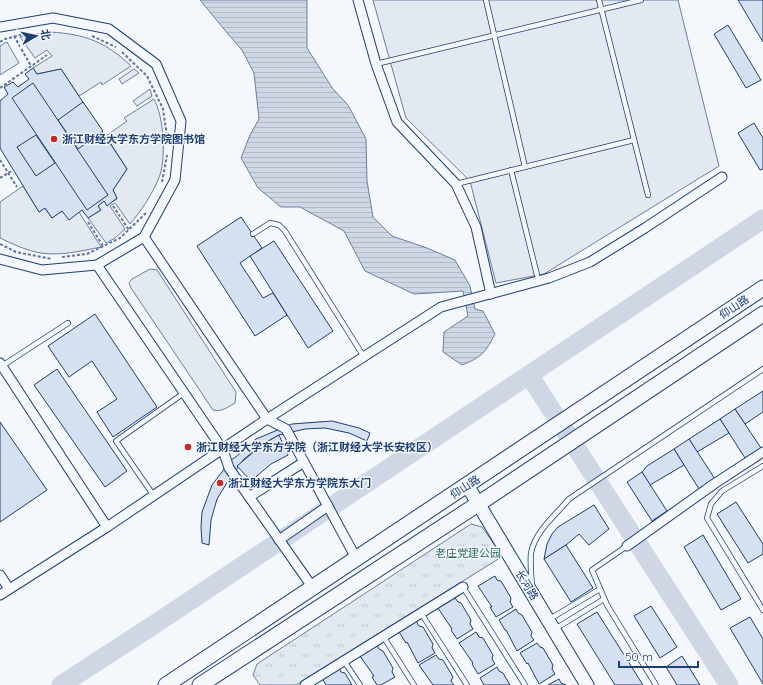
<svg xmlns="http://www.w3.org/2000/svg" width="763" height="685" viewBox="0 0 763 685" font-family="Quicksand,'Noto Sans SC',sans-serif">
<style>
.park{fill:url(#park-tufts);stroke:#687fa3}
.garden{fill:#e3e9f0;stroke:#687fa3}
.water{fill:url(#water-rules);stroke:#687fa3}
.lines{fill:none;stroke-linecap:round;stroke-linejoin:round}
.river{stroke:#cfd7e4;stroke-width:19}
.building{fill:#d5e0f0;stroke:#1d3f73}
.lane-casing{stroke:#1d3f73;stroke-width:6}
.street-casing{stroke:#1d3f73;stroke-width:11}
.secondary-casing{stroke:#1d3f73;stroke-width:15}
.primary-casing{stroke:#1d3f73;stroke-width:17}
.path{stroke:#5e769c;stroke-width:2;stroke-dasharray:3 2;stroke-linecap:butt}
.lane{stroke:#f4f7fb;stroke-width:4.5}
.street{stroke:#f4f7fb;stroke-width:9}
.secondary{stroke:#f4f7fb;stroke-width:13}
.primary{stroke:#f4f7fb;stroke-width:15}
.poi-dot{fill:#c62828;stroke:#f4f7fb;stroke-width:1.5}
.labels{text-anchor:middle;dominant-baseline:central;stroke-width:3;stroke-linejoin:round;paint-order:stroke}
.poi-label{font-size:11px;font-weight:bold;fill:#1d3f73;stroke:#f4f7fb;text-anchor:start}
.street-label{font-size:11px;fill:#1d3f73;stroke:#f4f7fb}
.park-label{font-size:11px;fill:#2c6c60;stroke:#f4f7fb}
</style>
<defs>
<pattern id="park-tufts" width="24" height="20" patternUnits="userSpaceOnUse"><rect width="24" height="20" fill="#e3e9f0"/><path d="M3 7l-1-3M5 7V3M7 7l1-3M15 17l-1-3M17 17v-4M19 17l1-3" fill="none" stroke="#c2c9d1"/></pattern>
<pattern id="water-rules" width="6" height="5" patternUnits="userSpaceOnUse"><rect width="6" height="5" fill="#cfd7e4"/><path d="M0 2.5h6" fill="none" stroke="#b1bac7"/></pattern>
</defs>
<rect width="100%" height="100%" fill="#f4f7fb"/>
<polygon class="park" points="471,524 482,527 501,554 500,558 296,685 260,685 253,675 257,664"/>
<g class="garden">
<polygon points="373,0 678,0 719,166 544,274 496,283 470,181 406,118"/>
<path d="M 50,32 C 85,34 106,42 131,66 L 102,85 L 101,82 L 79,96 L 61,69 L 37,74 L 33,68 L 52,56 L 47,50 L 35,58 L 20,37 Z"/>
<polygon points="7,42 19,63 0,75 0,46"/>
<polygon points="134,69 139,73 122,84 119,79"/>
<polygon points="150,89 152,96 137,106 133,101"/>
<path d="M 154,99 C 164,117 167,161 158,180 C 151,196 141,211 130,224 L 115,203 L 110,206 L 125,229 L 115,238 L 106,243 L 88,218 L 101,210 L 98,206 L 104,201 L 107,205 L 117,199 L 113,190 L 127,169 L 106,136 L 127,121 L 124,118 Z"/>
<path d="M 23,186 L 39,212 L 45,208 L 52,218 L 62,211 L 79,212 L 101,247 C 81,251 61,256 41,253 C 27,251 13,244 0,238 L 0,202 Z"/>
<path d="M 150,269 L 157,270 L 236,392 L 235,403 C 226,408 222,412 213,410 L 131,288 L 129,283 L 132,279 Z"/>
</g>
<path class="water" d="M 200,0 L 307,0 L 307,48 L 333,89 L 348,105 L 366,139 L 367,181 L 373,217 L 392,236 L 427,248 L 455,260 L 470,286 L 475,309 L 483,311 L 495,334 C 485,353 482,357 462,365 L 443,352 L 444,332 L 468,316 L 463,291 L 414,294 L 365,271 L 344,231 L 300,207 L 281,207 L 258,188 L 241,158 L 250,135 L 259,119 L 254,73 L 242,50 L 228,34 Z"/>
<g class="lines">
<g class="river">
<polyline points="529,375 729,685"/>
<polyline points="61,685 155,624 763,219"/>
</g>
</g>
<g class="building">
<polygon points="738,0 763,0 763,42"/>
<polygon points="728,25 761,80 746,88 714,34"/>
<polygon points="33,68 37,74 61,69 127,169 113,190 117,198 107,206 104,201 98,206 101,210 88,218 82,210 69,220 62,211 52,218 45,208 39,212 0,148 0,101 8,94 4,87 13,82 18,87 29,79 25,74"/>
<polygon points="33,83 108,195 87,210 12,98"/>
<polygon points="83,102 103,131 78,149 58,120"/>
<polygon points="754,123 763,138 763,169 760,170 738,133"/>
<polygon points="36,135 55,163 36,176 17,147"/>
<polygon points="241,217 262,248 240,263 263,298 273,293 287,315 255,336 197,246"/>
<polygon points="274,241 333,331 308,348 250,256"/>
<polygon points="95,314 157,407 113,437 97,412 117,399 92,361 69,377 48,346"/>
<polygon points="57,369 127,471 105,487 34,385"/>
<polygon points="763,391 763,412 745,424 735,409"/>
<polygon points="735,409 761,448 745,458 720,419"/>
<polygon points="720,419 729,433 697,452 689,439"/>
<polygon points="332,421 359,428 370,433 367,441 349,433 325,428 305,429 279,435 263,444 244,459 228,481 217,499 211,520 209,545 202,543 201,527 202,512 212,485 231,460 237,456 256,439 292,424"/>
<polygon points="0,422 47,490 0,522"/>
<polygon points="279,435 288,455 271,464 251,481 237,466 263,444"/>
<polygon points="689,439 715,479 699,489 674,449"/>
<polygon points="674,449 684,465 650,485 642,472 647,466"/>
<polygon points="642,472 667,511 652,521 627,482"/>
<polygon points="736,502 763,544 763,554 748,563 717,514"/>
<polygon points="594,505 609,529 589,545 579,534 566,545 544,559 547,544 552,534 558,527"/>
<polygon points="703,535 741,599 721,610 684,547"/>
<polygon points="566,545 593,588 571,602 544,559"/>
<polygon points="495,576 497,580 501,581 511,598 510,602 513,607 496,617 490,607 492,607 478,586"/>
<polygon points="455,598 458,602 461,603 471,620 470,624 473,629 457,639 451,630 452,629 438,608"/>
<polygon points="651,606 677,647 660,658 634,616"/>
<polygon points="516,609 518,613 522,615 532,632 531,636 534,640 517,651 506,630 505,630 499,620"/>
<polygon points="597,612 643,685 615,685 577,624"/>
<polygon points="750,617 763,639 763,684 730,628"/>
<polygon points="416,621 419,626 423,627 433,644 432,648 435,653 418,663 407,642 406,643 399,632"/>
<polygon points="476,632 479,637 483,638 493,655 492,659 495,664 478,674 472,664 473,663 459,643"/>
<polygon points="537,643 540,647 543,648 553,665 552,669 555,674 539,684 528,663 527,664 520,653"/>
<polygon points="377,645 379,649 383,651 393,668 392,672 395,677 381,685 377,685 372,677 374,676 360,656"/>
<polygon points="436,655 439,659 443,660 453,677 451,681 454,685 433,685 419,665"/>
<polygon points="682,656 700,685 677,685 666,667"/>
<polygon points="497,667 499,671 503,673 510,685 484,685 480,678"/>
<polygon points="339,668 341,672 345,673 352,685 326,685 322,678"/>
<polygon points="559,679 561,683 566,685 548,685"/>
</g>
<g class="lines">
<g class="lane-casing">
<g id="lane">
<polyline points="486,0 525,167"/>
<polyline points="599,0 648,195"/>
<polyline points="376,64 641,0"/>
<polyline points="511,170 537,275"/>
<polyline points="456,184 634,140"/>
<polyline points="253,234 270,223 279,225 285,231 364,357"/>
<polyline points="2,366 68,323"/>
<polyline points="763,466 722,491 711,504 707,518 763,610"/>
<polyline points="154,496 116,441 184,393"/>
<polyline points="627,546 592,570 607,605 656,685"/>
<path d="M 532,585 C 531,574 530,563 531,553 C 535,531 556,515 569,499 L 763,369"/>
<polyline points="463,587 525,685"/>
<polyline points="421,613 467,685"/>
<polyline points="548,620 600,589"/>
<polyline points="555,629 604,599"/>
<polyline points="383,636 414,685"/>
<polyline points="344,661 360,685"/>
</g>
</g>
<g class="street-casing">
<g id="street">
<polyline points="358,0 376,64 397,122 456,184 476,227 491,294"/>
<polyline points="0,27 53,18 109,29 156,64 181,121 175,180 144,237 97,265 42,270 0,259"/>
<polyline points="144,237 267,419 286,429 356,558"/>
<polyline points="97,265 223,450 229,468 313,588"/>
<polyline points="0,363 107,527"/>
<polyline points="249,497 304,462"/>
<polyline points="279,540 328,506"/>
<polyline points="627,546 714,484 763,452"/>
<polyline points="0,575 9,589"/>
<polyline points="0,595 107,527 267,419 441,307 549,278 590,262 645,228 722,177"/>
<polyline points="305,685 463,587"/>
</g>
</g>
<g class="secondary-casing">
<polyline id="secondary" points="467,485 587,685"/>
</g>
<g class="primary-casing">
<g id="primary">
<polyline points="166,685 763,288"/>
<polyline points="200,685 478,504 763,314"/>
</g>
</g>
<g class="path">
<polyline points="14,36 31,66"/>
<polyline points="92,36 116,47"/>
<polyline points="0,42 5,39 24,34"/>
<polyline points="122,52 147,76 163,109 168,143"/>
<polyline points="0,88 47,55"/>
<polyline points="0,160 17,187"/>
<polyline points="0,178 13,170"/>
<polyline points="162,182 167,155"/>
<polyline points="113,206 129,230"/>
<polyline points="88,222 103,246"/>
<polyline points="0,244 16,252 52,259"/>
<polyline points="62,257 87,254 120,238 146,213"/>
</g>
<use href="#lane" class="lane"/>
<use href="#street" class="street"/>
<use href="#secondary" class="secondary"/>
<use href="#primary" class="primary"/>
</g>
<g class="poi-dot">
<circle cx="54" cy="139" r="4"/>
<circle cx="188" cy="447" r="4"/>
<circle cx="220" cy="483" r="4"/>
</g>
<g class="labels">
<g class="poi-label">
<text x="62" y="139">浙江财经大学东方学院图书馆</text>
<text x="196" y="447">浙江财经大学东方学院（浙江财经大学长安校区）</text>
<text x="228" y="483">浙江财经大学东方学院东大门</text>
</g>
<g class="street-label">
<text transform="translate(734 307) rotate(-34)">仰山路</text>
<text transform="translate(465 487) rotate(-33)">仰山路</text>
<text transform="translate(527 585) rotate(59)">长河路</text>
</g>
<g class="park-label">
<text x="468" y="553">老庄党建公园</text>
</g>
</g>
<g transform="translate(36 36) rotate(81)" stroke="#f4f7fb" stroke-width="3" paint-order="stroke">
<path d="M0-3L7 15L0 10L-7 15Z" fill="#1d3f73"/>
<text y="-6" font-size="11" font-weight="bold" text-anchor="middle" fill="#1d3f73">北</text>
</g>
<path d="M619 661v6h79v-6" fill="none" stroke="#1d3f73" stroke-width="2"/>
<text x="625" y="661" font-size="12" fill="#1d3f73" stroke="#f4f7fb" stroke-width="3" paint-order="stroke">50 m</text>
</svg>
